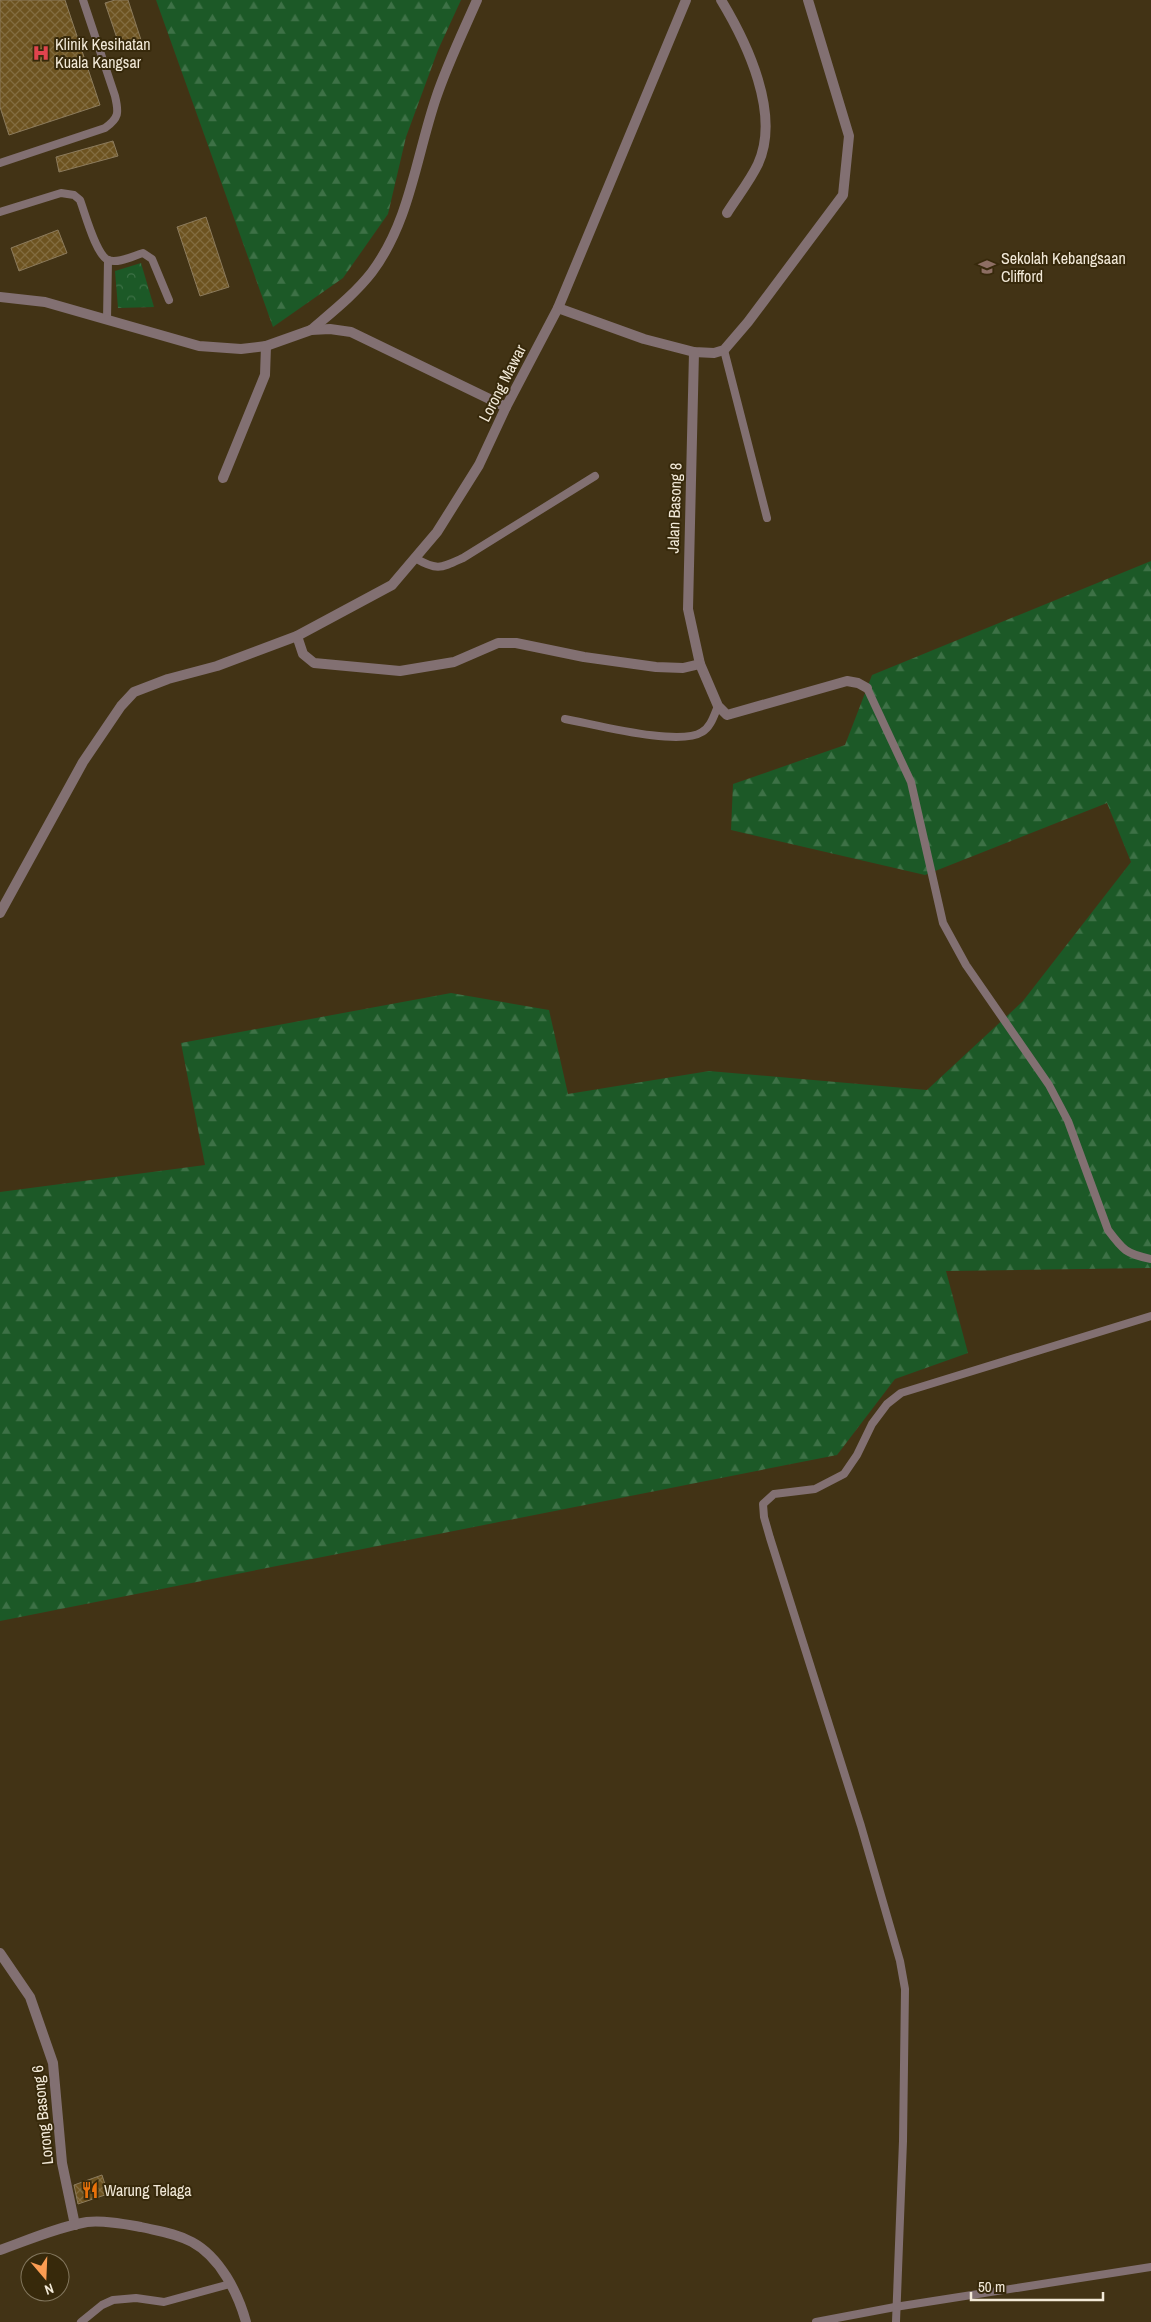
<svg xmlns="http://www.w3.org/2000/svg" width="1151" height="2322" viewBox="0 0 1151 2322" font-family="'Archivo Narrow',sans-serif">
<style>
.forest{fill:url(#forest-firs)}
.park{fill:url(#park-crowns)}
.building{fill:url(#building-cross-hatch);stroke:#8c7b5c}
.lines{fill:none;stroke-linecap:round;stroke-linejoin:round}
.lane{stroke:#827072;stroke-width:8}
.street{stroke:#827072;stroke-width:10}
.labels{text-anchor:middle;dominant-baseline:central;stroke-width:4;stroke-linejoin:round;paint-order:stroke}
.poi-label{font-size:16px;fill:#f2e9d8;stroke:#37290b;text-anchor:start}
.street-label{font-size:16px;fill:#f2e9d8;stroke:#37290b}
</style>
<defs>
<pattern id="forest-firs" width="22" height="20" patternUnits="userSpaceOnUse" patternTransform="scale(1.25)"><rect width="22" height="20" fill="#1c5927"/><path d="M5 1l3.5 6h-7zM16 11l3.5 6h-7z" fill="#3d7146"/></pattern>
<pattern id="park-crowns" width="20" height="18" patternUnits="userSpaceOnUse" patternTransform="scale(1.25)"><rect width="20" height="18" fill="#1c5927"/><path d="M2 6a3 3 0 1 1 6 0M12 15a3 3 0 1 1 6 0" fill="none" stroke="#3d7146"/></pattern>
<pattern id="building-cross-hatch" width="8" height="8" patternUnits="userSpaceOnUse" patternTransform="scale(1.25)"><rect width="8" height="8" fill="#6d5320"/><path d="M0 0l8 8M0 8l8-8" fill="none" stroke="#826c40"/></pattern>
</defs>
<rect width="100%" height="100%" fill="#423315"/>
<g class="forest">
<polygon points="156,0 461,0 438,50 406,137 388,214 343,278 273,327"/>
<polygon points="1151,561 1151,1268 946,1271 968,1353 895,1379 837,1455 0,1621 0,1192 205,1165 181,1043 451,993 549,1010 568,1094 709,1071 927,1090 1023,1001 1131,862 1107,803 925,875 731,830 733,784 845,745 872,675"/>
</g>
<polygon class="park" points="141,263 154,307 118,308 115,271"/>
<g class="building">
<polygon points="0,0 65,0 100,105 9,135 0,107"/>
<polygon points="115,0 128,0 142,43 121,50 105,3"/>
<polygon points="113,141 118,156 59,172 56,157"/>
<polygon points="206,217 229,287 200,296 177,227"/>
<polygon points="58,230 67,253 19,271 11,248"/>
<polygon points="102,2175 108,2194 78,2204 74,2185"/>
</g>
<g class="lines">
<g class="lane">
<path d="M 0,163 L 105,128 C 119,118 119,113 115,96 L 83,0"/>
<path d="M 0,212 L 61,193 L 74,195 L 80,200 C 85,213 96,255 108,260 C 118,264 133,256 143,253 L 152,259 L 169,300"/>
<polyline points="107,320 108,260"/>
<polyline points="724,350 767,518"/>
<path d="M 415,558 C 437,571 441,568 463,558 L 595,476"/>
<path d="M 867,688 L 911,782 L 943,923 L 966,965 L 1049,1085 L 1068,1121 L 1108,1230 C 1123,1250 1126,1254 1151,1259"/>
<path d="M 565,719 C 594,724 679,747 702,732 C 711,727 714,715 718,706"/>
<polyline points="81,2322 102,2305 113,2300 136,2298 164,2302 230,2284"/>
<polyline points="816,2322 895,2307 1151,2267"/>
<polyline points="896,2322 903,2141 905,1989 900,1961 861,1826 770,1538 764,1517 763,1504 774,1494 815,1489 844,1474 857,1455 872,1424 887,1404 901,1393 1151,1316"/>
</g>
<g class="street">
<path d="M 721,0 C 747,43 781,114 758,164 C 750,181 737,197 727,213"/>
<polyline points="0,297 45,302 199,346 241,349 266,346 311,330 330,329 351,332 506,407"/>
<polyline points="558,308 644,339 694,352 714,353 724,350 748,322 843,195 849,136 808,0"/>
<path d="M 311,330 C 332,312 355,294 372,272 C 410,221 416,157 436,98 C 447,65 463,32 477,0"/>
<polyline points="694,352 688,609 700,664"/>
<polyline points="223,478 265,375 266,346"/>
<polyline points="297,636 303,654 314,663 400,671 454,662 498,643 516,643 584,657 656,667 683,668 700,664 718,706 727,715 847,681 858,683 867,688"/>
<polyline points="0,913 83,762 121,706 134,692 168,679 217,666 297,636 392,585 437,532 479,465 506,407 558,308 686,0"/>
<polyline points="0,1953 30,1997 53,2063 62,2163 75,2225"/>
<path d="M 0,2250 C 28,2240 58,2227 87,2222 C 104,2220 124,2224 141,2227 C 158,2231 176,2233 192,2242 C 220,2257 238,2293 246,2322"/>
</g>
</g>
<defs>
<g id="hospital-bare" transform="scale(1.35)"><path d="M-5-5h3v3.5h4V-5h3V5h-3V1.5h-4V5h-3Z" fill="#e0444e" stroke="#37290b" stroke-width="2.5" paint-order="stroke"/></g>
<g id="school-bare" transform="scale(1.35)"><path d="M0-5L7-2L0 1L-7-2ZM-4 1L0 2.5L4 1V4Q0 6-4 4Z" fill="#8d6e63" stroke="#37290b" stroke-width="2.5" paint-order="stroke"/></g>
<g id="restaurant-bare" transform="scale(1.35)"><path d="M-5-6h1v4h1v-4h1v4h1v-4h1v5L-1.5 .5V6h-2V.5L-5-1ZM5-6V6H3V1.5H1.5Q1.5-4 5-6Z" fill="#e8710a" stroke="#37290b" stroke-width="2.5" paint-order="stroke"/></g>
</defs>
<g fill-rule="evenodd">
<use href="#hospital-bare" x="41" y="53"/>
<use href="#school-bare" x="987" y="267"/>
<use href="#restaurant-bare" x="90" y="2190"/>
</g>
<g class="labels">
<g class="poi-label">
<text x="55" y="44">Klinik Kesihatan<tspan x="55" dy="18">Kuala Kangsar</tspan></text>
<text x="1001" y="258">Sekolah Kebangsaan<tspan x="1001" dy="18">Clifford</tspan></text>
<text x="104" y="2190">Warung Telaga</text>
</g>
<g class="street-label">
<text transform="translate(502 383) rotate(-63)">Lorong Mawar</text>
<text transform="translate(674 508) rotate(-88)">Jalan Basong 8</text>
<text transform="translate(42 2115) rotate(-96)">Lorong Basong 6</text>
</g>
</g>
<g transform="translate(45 2277) rotate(161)"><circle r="24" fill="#37290b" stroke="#82765d"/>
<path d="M0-4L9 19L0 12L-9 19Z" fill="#fc9d53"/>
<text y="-8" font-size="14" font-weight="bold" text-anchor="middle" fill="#f2e9d8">N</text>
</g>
<path d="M971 2292v8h132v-8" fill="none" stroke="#f2e9d8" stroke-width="2.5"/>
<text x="978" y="2292" font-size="15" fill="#f2e9d8" stroke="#37290b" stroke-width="4" paint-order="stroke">50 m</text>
</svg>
